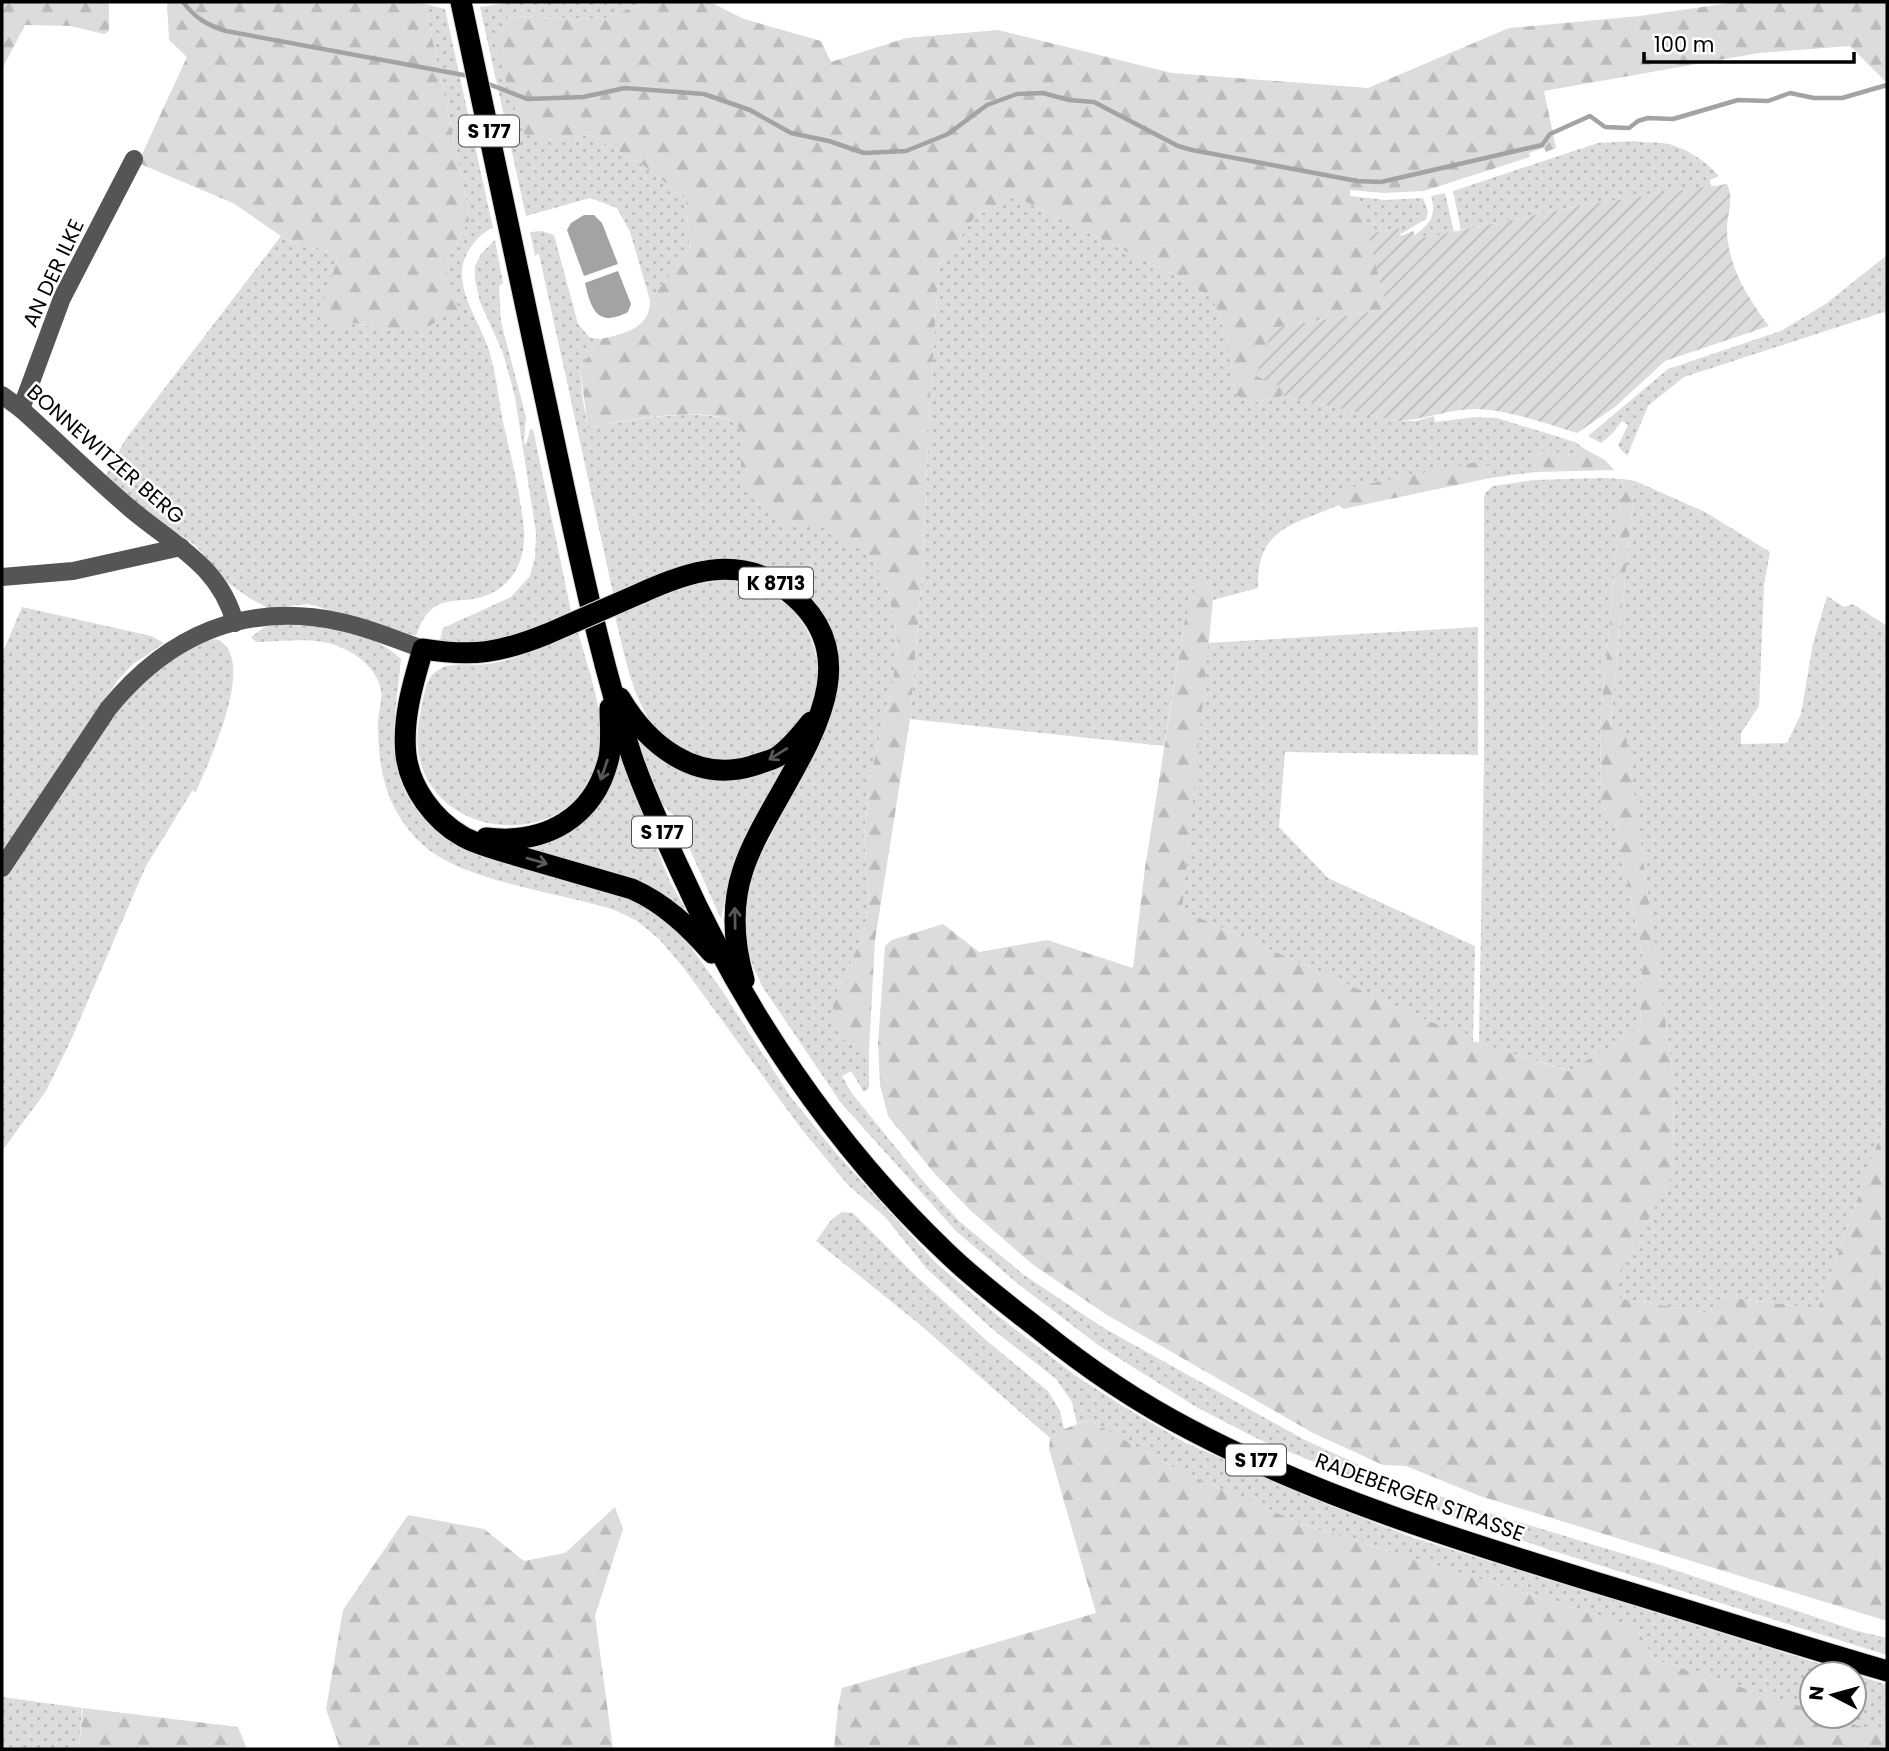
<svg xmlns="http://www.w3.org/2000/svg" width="1889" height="1751" viewBox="0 0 1889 1751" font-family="Poppins,sans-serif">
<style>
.grass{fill:url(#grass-dots)}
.forest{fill:url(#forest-firs)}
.garden{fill:url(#garden-furrows)}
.water{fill:#a3a3a3}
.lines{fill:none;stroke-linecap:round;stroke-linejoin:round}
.stream{stroke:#a3a3a3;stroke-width:4.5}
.highway-casing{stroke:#dbdbdb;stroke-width:23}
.minor{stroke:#555;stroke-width:18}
.highway{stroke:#000;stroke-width:21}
.highway-bridge-casing{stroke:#dbdbdb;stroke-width:23;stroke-linecap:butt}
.highway-bridge{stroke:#000;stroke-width:21}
.oneway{stroke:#595959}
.labels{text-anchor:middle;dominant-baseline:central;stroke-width:5;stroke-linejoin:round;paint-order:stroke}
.shield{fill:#fff;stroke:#4c4c4c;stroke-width:2}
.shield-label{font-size:19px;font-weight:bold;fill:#000}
.street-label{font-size:21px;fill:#000;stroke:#fff}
</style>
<defs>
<pattern id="grass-dots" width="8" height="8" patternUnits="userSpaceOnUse" patternTransform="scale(1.75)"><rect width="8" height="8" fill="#dcdcdc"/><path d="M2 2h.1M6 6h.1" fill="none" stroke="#bbb" stroke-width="1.8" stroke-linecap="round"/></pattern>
<pattern id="forest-firs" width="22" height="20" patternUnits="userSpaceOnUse" patternTransform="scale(1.75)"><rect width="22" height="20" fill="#dcdcdc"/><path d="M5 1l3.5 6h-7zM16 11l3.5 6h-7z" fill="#bbb"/></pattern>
<pattern id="garden-furrows" width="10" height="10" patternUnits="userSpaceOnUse" patternTransform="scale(1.75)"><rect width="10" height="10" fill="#dcdcdc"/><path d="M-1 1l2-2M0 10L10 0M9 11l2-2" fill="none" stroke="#bbb"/></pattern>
</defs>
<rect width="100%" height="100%" fill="#fff"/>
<g class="grass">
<polygon points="512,2 648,2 602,19 508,16 544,140 591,135 643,165 686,199 690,250 650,300 630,232 617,208 590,198 526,216 480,7"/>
<path d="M 425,4 L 445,9 L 493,228 C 477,234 461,256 462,274 C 462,301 483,328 490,354 C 497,378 499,403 504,427 C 512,460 521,496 524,531 C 526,566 507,594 472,599 C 461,601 444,600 436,606 C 424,614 420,624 416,636 L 309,604 L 268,608 L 251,599 L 228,583 L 195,545 L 141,510 L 105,477 L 125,440 L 281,236 L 303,247 L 337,252 L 336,264 L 329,287 L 348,322 L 396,331 L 447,274 L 447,260 L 469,220 L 466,198 Z"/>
<path d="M 1634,141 C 1644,143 1653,142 1662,143 C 1682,145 1706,161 1719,176 L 1710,180 L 1711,187 L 1590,204 L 1461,230 L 1453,191 L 1598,143 Z"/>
<path d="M 1445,193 L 1454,232 L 1417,239 L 1415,235 C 1430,224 1437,216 1431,196 Z"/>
<path d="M 1014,196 L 1176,276 L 1213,299 L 1227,338 L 1236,395 L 1252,403 L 1282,396 L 1398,421 L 1416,421 L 1434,416 L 1435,422 L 1474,417 L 1497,418 L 1575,442 L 1585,449 L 1573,455 L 1544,451 L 1533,458 L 1536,472 L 1490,478 L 1489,467 L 1339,494 L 1339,505 C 1293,525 1256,528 1258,588 L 1213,600 L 1210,585 L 1184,624 L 1164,746 L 910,719 L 922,574 L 930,400 L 939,265 L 975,217 Z"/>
<polygon points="1359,197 1385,200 1423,198 1428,212 1426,219 1401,234 1399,228 1368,234"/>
<path d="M 542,231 L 554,235 L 578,324 L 590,338 L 601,339 L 580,368 L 583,401 L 588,428 C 621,421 701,407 730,421 C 735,423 739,428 743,431 L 741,480 L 776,520 L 825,527 L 871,556 L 887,586 L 898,644 L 893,681 L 871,774 L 864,834 L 869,904 L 863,936 L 833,1001 L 842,1039 L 869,1051 L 869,1088 L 864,1092 L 851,1071 L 842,1076 L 851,1092 L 922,1180 L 959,1221 L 1024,1275 L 1102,1327 L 1303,1439 L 1381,1475 L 1476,1509 L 1657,1564 L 1857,1631 L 1887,1638 L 1887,1655 L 1544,1548 L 1420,1505 L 1258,1439 L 1198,1408 L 1098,1345 L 1017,1283 L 956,1231 L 841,1103 L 762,986 L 746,950 L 744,929 L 749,877 L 822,739 L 833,706 L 837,676 L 778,575 L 670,570 L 613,593 L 539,254 L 535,255 L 530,232 Z"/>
<polygon points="495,240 503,283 499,286 501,322 526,417 524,443 526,444 530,430 533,429 571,611 521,633 481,645 442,643 440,640 443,628 511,597 530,576 535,557 536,533 515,397 503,353 480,302 475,279 475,266 481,254"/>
<polygon points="1887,255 1887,317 1884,312 1684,377 1648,406 1627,456 1618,446 1628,425 1622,421 1612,434 1601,443 1588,436 1668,369 1781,331 1827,303"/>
<polygon points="1604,478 1623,479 1600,725 1601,804 1616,827 1642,953 1640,1029 1570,1071 1479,1043 1484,755 1484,499 1485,493 1493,486 1535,480"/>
<polygon points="1635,481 1705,512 1770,552 1764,585 1759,706 1741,733 1741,744 1787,743 1801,714 1813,643 1827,596 1844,607 1853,604 1887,626 1887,1117 1818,1309 1723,1296 1708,1313 1616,1298 1612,1285 1674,1171 1673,1077 1625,728 1610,728"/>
<path d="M 726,580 C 836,591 851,730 749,756 C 735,760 722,762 707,758 C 690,754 674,748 661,734 C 632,704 625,655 615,616 C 654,599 683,584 726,580 Z"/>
<polygon points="22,607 151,636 164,643 132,665 117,681 2,855 2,654"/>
<path d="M 273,624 C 316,626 368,627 401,659 C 396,718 379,777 429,823 C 445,837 454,844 474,852 L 635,899 L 675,925 L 723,992 L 790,1096 L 836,1153 L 936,1263 L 997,1315 L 1076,1376 L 1126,1408 L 1186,1443 L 1311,1498 L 1411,1537 L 1853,1674 L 1812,1674 L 1812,1711 L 1655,1660 L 1636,1627 L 1307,1526 L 1182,1472 L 1089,1420 L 1077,1424 L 1072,1402 L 1056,1379 L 991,1328 L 927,1269 L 885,1217 L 848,1185 L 803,1131 L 683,967 L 659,939 L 637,921 L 617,911 C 562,892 464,883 422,844 C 386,810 378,770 378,723 C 378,712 384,697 380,686 C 374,667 359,655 340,647 C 315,636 282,642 256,642 L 251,637 L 265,627 Z"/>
<polygon points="1478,627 1478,755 1285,752 1279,827 1328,878 1475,946 1473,1041 1182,910 1207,643"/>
<path d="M 578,632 C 588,669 604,708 600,746 C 588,866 394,845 420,715 C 423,703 424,684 432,675 C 448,659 467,667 487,664 C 518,660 549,645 578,632 Z"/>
<path d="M 216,639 C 260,656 208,763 196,792 L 192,791 L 146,866 L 71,1040 L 46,1091 L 2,1151 L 2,879 L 117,710 L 145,679 L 200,642 Z"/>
<path d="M 635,733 C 679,786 741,797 795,751 L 737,860 L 729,880 L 721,919 L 675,816 C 651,800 643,761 635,733 Z"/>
<polygon points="618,751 670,882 687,912 684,913 659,891 640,882 518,846 545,842"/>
<polygon points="842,1212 853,1213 914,1274 987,1341 1048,1391 1060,1411 1064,1429 1050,1438 918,1323 816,1241 831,1220"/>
<polygon points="1854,1674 1887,1685 1887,1735 1829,1716 1854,1716"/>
<polygon points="2,1697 82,1708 79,1749 2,1749"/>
</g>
<g class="forest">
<polygon points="2,2 109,2 109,31 104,34 70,26 25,25 2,69"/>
<polygon points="167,2 404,2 425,4 466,198 469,220 447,260 447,274 459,309 429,326 396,331 349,322 338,329 319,316 336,264 337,252 303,247 281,236 233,203 138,163 187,57 169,40"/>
<path d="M 648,2 L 710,2 L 744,19 L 821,41 L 831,62 L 906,38 L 998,30 L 1172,73 L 1368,88 L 1509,28 L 1640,16 L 1737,2 L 1887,2 L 1887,83 L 1850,46 L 1759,53 L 1544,91 L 1556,148 L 1546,152 L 1544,148 L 1529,153 L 1530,157 L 1424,191 L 1384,193 L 1350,190 L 1350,196 L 1359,197 L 1387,309 L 1273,328 L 1285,388 L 1282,396 L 1252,403 L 1236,395 L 1227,338 L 1213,299 L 1176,276 L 1014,196 L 975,217 L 939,265 L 930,400 L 922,574 L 910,719 L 875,940 L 869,1051 L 842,1039 L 833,1019 L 833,1001 L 863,936 L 869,904 L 864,834 L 871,774 L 893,681 L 898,644 L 887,586 L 871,556 L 825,528 L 776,521 L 740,480 L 743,432 C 739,428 735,423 730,421 C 701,406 620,421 588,428 L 580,368 L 601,339 C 624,334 651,328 650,300 L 690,250 L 686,199 L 643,165 L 591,135 L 544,140 L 524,134 L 508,89 L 496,36 L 508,16 L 602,19 Z"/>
<polygon points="1585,449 1605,460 1614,470 1536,472 1533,458 1544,451 1573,455"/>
<polygon points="1477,462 1489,466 1490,478 1343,509 1339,505 1339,494 1353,487"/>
<polygon points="1623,479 1635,481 1610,727 1625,727 1673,1077 1674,1171 1613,1286 1617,1298 1708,1313 1723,1296 1818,1309 1887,1117 1887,1621 1480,1496 1406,1466 1383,1465 1313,1433 1107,1315 1032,1264 970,1210 935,1174 888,1116 880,1085 878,1043 885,946 892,940 943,924 979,952 1047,940 1133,968 1145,868 1184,624 1197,582 1210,585 1213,600 1182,910 1476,1042 1569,1071 1640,1029 1642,953 1616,827 1601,804 1600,725"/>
<polygon points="1089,1420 1182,1472 1307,1526 1636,1627 1655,1660 1812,1710 1812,1716 1829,1716 1887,1735 1887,1749 834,1749 838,1707 842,1688 1096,1613 1049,1449 1050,1438 1064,1429"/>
<polygon points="615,1507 623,1529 595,1616 613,1749 340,1749 326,1709 343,1610 408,1515 484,1529 524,1561 565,1553"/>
<polygon points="83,1708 238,1727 247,1749 79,1749"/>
</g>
<path class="garden" d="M 1727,184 C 1735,201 1726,215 1727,232 C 1729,269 1748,298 1769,326 L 1665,361 L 1615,407 L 1577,433 C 1547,424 1506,409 1475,409 C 1449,409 1424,420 1398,421 L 1282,396 L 1284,388 L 1256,376 L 1273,328 L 1387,309 L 1368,234 L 1399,228 L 1401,236 L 1413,231 L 1417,239 L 1590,204 Z"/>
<g class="water">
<polygon points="584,215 594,215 602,223 618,264 584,276 567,230 571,223"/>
<path d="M 618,271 L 631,304 L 628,312 C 597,328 591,309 585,283 Z"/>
</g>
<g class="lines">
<g class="stream">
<path d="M 183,2 C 195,18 207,25 226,31 L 469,76"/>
<polyline points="486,83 527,99 583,97 625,88 704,94 750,110 791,133 829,141 864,153 906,151 948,134 987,105 1017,94 1043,93 1069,100 1094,102 1178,146 1192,150 1357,181 1381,182 1542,145 1550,134 1590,116 1605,127 1629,128 1638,121 1648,118 1673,119 1738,100 1768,101 1790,93 1814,98 1842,98 1887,85"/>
</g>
<g class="highway-casing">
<g id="highway">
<path d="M 461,2 C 496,163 529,325 564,487 C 584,578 603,669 632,757 C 645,795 662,831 679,868 C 743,1010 833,1145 947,1253 C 976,1281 1008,1305 1040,1330 C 1087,1368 1137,1402 1191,1430 C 1318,1497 1461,1541 1598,1583 C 1695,1612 1790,1643 1887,1671"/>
<path d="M 641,593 C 687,572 736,555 782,587 C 895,668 771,783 743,870 C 731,906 734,945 744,980"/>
<path d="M 547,634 C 500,653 473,657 423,649 C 413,683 402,719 406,755 C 410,788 434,820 462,836 C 479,846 500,850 518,856 C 556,867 594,878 632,889 C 664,903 689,927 712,953"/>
<path d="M 620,698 C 648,745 695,783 752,766 C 760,763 770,761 777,757 C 791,748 801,734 811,722"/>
<path d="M 486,838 C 545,845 595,818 609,757 C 612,741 610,724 610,708"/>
</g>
</g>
<g class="minor">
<path d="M 2,395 L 21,409 C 58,442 94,478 132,510 C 174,545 220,566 235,623"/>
<polyline points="21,409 62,298 134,159"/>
<polyline points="2,577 73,571 181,547"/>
<path d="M 2,868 L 108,709 C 168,635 245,601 341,622 C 370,628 396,640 423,649"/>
</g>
<use href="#highway" class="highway"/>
<g class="highway-bridge-casing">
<polyline id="highway-bridge" points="547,634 641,593"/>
</g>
<use href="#highway-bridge" class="highway-bridge"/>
</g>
<defs><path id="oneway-shaft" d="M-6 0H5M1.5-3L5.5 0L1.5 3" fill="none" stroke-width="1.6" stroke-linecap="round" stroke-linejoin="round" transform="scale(1.75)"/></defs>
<g class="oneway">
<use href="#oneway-shaft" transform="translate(778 754) rotate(148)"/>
<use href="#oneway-shaft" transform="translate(604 770) rotate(109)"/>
<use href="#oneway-shaft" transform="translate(537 861) rotate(16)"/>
<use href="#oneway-shaft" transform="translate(735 918) rotate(-91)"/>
</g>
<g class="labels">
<g class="shield">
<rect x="459" y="115.5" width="60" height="31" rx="5"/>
<rect x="739" y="567.5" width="74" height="31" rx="5"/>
<rect x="632" y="816.5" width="60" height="31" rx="5"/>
<rect x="1226" y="1444.5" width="60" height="31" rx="5"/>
</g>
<g class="shield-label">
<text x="489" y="131">S 177</text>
<text x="776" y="583">K 8713</text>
<text x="662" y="832">S 177</text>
<text x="1256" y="1460">S 177</text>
</g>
<g class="street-label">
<text transform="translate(53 273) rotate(-65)">AN DER ILKE</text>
<text transform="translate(106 454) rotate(41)">BONNEWITZER BERG</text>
<text transform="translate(1420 1497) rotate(20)">RADEBERGER STRASSE</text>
</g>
</g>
<rect width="1889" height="1751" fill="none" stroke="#000000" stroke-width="7"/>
<g transform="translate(1833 1695) rotate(276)"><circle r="33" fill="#ffffff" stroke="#999999" stroke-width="2"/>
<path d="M0-5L12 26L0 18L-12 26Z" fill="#000000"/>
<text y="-10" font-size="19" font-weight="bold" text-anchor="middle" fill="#000000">N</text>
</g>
<path d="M1644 52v10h210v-10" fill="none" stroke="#000000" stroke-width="3.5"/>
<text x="1654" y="52" font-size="21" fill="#000000" stroke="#ffffff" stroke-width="5" paint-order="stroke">100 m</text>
</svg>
